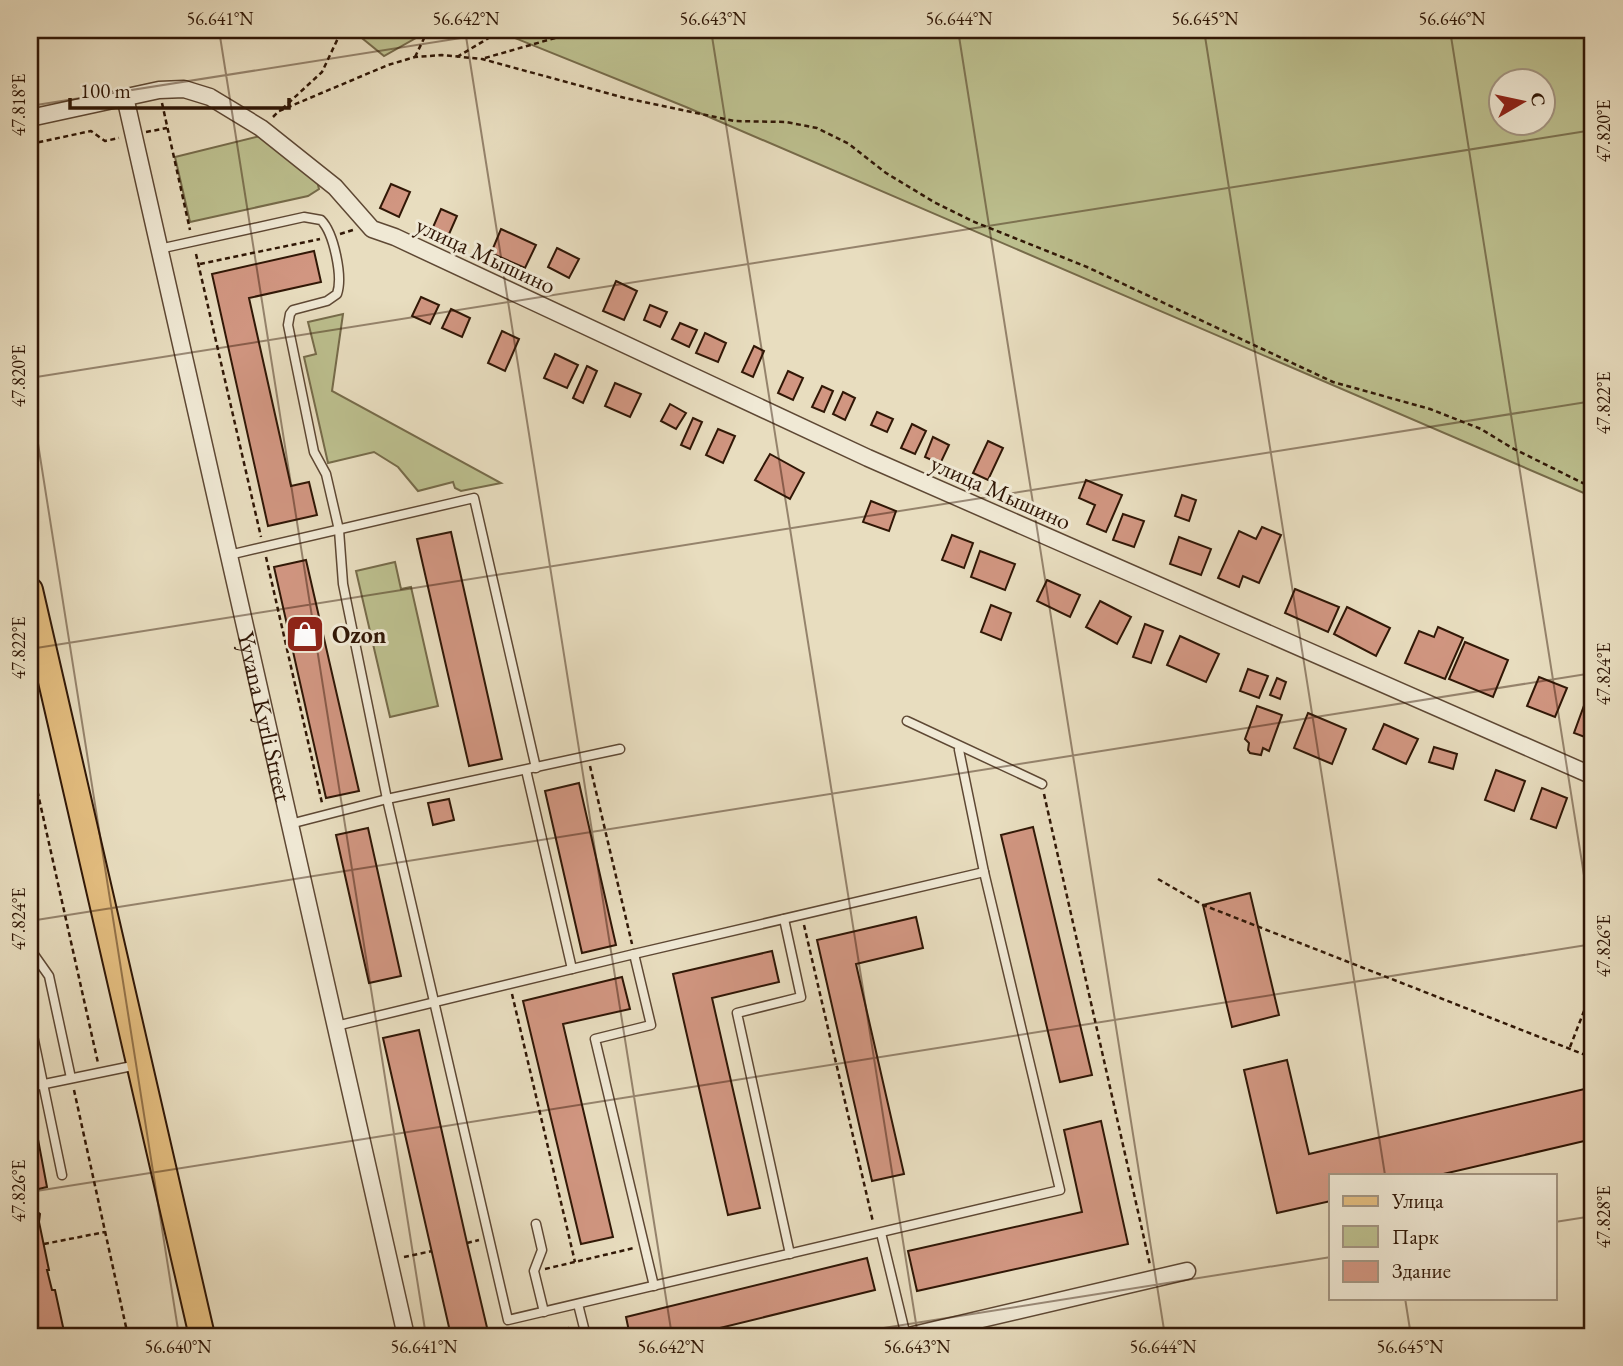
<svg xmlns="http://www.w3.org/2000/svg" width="1623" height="1366" viewBox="0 0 1623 1366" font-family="'EB Garamond',serif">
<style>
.green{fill:#bcbf8e;stroke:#766b4a;stroke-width:2;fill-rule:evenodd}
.building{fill:#d19681;stroke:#301706;stroke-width:2}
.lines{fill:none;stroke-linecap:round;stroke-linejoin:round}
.service-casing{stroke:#5e4834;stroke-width:11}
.minor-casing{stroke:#5e4834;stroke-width:19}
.primary-casing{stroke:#301706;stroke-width:28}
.path{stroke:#301706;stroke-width:2.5;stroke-dasharray:5 3.5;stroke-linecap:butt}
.service{stroke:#f0e9d5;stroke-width:8}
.minor{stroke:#f0e9d5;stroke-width:16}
.primary{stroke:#e4be80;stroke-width:24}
.ticks{fill:none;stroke:#301706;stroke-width:2;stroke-opacity:0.45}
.labels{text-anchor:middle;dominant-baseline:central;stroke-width:6;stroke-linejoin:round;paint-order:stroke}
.street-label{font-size:24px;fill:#301706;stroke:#f0e9d5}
.poi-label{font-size:24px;font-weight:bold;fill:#301706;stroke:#f0e9d5;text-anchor:start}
.neatline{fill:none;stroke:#301706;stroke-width:2.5}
.ticks-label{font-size:18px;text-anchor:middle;fill:#301706}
</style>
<rect width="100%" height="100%" fill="#e8ddbf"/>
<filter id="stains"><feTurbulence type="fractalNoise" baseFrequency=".00286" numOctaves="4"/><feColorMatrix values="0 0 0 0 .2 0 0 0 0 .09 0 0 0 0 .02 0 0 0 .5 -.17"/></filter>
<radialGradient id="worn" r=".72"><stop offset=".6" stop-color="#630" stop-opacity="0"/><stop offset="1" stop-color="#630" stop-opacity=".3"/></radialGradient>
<g class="green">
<polygon points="352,30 430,30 384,56"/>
<path d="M 495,30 L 1593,30 L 1593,497 L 686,107 ZM 1500,80 L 1542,80 L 1542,122 L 1500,122 Z"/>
<polygon points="260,136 317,181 319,189 308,196 190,222 175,157"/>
<polygon points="343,314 332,391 501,483 461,491 455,488 453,482 418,491 398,467 374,452 328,463 304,357 316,354 308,322"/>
<polygon points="395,562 401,589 411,587 438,706 390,717 356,571"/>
</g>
<g class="building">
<polygon points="391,184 410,192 399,217 380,208"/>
<polygon points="441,209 457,216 446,241 430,234"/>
<polygon points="501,229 536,245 525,268 491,253"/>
<polygon points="557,248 579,259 569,278 548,267"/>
<polygon points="314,251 321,282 249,298 291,486 309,482 317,515 268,526 212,274"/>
<polygon points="616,281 637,291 624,320 603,311"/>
<polygon points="421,297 439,305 430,324 412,316"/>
<polygon points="650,305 667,312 660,327 644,320"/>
<polygon points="451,309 470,318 462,337 442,328"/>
<polygon points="680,323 697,330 689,347 672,339"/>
<polygon points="502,331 519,339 505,371 488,363"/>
<polygon points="705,333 726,343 718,362 696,353"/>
<polygon points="754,346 764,351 753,377 742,372"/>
<polygon points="555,354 578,365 567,388 544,378"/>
<polygon points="587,366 597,371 583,403 573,398"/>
<polygon points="788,371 803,378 793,400 778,393"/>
<polygon points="615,383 641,394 630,417 605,406"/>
<polygon points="822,386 833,391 824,412 812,407"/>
<polygon points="843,392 855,398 845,420 833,414"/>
<polygon points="670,404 686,413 676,429 661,421"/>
<polygon points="877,412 893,419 887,432 871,425"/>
<polygon points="693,418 702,422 690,449 681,445"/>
<polygon points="912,424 926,431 915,454 901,448"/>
<polygon points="718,429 735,436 723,463 706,455"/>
<polygon points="933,437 949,445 940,464 925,457"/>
<polygon points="988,441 1003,448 988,480 973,473"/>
<polygon points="770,454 804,473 790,499 755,480"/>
<polygon points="1086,480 1122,495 1106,532 1087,524 1095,505 1079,498"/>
<polygon points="1182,495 1196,500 1189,521 1175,516"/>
<polygon points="871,501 896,511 889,531 863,522"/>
<polygon points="1123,514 1144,521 1134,547 1113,540"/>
<polygon points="1262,527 1281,535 1259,583 1243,576 1239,587 1218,578 1239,531 1256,539"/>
<polygon points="451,532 502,759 469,766 417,539"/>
<polygon points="952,535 973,543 964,568 942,560"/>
<polygon points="1179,537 1211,549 1201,575 1170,564"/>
<polygon points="980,551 1015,564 1005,590 971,577"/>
<polygon points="306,560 359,791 326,798 274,567"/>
<polygon points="1047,580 1080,595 1070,617 1037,601"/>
<polygon points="1295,589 1339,607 1328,632 1285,613"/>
<polygon points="1100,601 1131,617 1117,644 1086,627"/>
<polygon points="991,605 1011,613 1001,640 981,632"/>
<polygon points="1347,607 1390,628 1376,656 1334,634"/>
<polygon points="1145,624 1163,631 1151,663 1133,657"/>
<polygon points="1438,627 1463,638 1445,679 1405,663 1419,631 1434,637"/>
<polygon points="1180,636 1219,654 1206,682 1167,665"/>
<polygon points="1465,642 1508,660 1493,697 1449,679"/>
<polygon points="1248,669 1268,676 1259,698 1240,691"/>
<polygon points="1539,677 1567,688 1555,717 1527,706"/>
<polygon points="1277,678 1286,682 1280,699 1270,695"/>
<polygon points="1586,700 1593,703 1593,740 1574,733"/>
<polygon points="1257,706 1282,715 1269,751 1263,748 1261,755 1250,753 1248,750 1249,743 1245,739"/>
<polygon points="1308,713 1346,729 1332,764 1294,748"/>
<polygon points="1384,724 1418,739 1406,764 1373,749"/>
<polygon points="1434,747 1457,754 1453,769 1429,762"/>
<polygon points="1496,770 1525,781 1514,811 1485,800"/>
<polygon points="579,783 616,945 582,953 545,791"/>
<polygon points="1542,788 1567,798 1556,828 1531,819"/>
<polygon points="449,799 454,820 433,825 428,803"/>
<polygon points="1033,827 1092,1075 1060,1082 1001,835"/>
<polygon points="368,828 401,976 369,983 336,835"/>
<polygon points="1250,893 1279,1015 1232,1027 1203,905"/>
<polygon points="916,917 923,948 856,964 904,1174 872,1181 817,940"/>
<polygon points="772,951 779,982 712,998 760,1208 728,1215 673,974"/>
<polygon points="622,977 630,1009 563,1024 613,1237 581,1244 523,1001"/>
<polygon points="419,1030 467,1243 489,1336 451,1336 383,1038"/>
<polygon points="1287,1060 1309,1154 1593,1087 1593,1139 1439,1175 1331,1175 1331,1201 1277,1213 1244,1070"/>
<polygon points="1101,1121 1128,1244 917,1291 908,1251 1082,1212 1064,1130"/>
<polygon points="30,1128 37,1134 47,1187 30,1191"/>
<polygon points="31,1190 35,1210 40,1214 39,1222 49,1270 47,1270 52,1290 55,1290 65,1336 30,1336 30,1326 33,1325 30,1309"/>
<polygon points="867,1258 875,1290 687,1336 630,1336 626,1317"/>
<polygon points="568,1328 570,1336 532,1336"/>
</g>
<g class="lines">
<g class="service-casing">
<g id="service">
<path d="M 159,249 L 304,217 L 321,220 C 334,233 343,277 337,294 L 327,301 L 293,310 L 290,314 L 288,325 L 314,452 L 326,474 L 339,530 L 343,584 L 387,799 L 508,1320 L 1060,1190 L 984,872 L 959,750"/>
<polyline points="229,555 474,498 536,768"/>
<polyline points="907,721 1042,784"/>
<polyline points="526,770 572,969"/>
<polyline points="290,824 387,799 620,749"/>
<polyline points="784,919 801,997 737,1013 790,1254"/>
<polyline points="30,949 49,976 71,1078"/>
<polyline points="634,954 984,872"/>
<polyline points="30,1021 62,1175"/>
<polyline points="336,1026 634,954 651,1025 595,1039 654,1286"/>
<polyline points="30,1087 137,1065"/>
<polyline points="536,1224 542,1250 534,1271 544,1312"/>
<polyline points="881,1233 906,1336"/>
<polyline points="578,1304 586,1336"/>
</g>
</g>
<g class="minor-casing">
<g id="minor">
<path id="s1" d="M 125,97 L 406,1336"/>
<polyline points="30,118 159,90 184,89 210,97 261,128 335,187 372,229 395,237 868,458 1593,776"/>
<polyline points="909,1336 1187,1271"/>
</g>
</g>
<g class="primary-casing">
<polyline id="primary" points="30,590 202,1336"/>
</g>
<g class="path">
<polyline points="415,57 428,30"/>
<polyline points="457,57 502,30"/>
<polyline points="485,58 583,30"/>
<polyline points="162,103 190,230"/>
<polyline points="282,109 322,72 339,36 339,30"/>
<polyline points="273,117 279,111 388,65 415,57 442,55 482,59 625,98 734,121 786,122 817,128 849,144 886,173 934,202 972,221 1087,267 1333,382 1430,409 1481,429 1512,448 1593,488"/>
<polyline points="146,132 167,128"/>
<polyline points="30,144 91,131 105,141 119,138"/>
<polyline points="340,234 353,230"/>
<polyline points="196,254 261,537"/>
<polyline points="200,264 320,239"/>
<polyline points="266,557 322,803"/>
<polyline points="30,758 98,1063"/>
<polyline points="590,766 632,944"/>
<polyline points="1044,794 1150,1265"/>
<polyline points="1158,879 1203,905 1593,1058"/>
<polyline points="804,925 873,1222"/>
<polyline points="512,994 575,1262"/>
<polyline points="1570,1047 1593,988"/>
<polyline points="74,1090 128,1336"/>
<polyline points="467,1243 479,1240"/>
<polyline points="44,1244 105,1232"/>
<polyline points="404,1257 432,1251"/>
<polyline points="545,1269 634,1248"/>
</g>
<use href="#service" class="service"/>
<use href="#minor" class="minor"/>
<use href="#primary" class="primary"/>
</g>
<path class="ticks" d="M 219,30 L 426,1336M 465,30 L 672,1336M 711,30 L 918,1336M 958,30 L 1165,1336M 1204,30 L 1385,1175M 1450,30 L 1593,932M 30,106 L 512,30M 30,378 L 1593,130M 30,393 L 179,1336M 30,649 L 1593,401M 30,921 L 1593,673M 30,1192 L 1593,944M 1555,1222 L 1593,1216M 1405,1298 L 1411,1336M 833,1336 L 1331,1257"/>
<defs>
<g id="shop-square" transform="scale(2.0125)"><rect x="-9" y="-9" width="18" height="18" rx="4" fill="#8f2418" stroke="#f0e9d5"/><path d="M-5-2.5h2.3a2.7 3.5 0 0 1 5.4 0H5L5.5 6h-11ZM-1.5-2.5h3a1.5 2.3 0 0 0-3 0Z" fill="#fff"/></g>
</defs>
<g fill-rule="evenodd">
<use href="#shop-square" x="305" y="634"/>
</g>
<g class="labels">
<g class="street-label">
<text transform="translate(486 255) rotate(25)">улица Мышино</text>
<text transform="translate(1001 492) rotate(24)">улица Мышино</text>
<text stroke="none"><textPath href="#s1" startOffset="635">Yyvana Kyrli Street</textPath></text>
</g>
<g class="poi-label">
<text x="332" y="634">Ozon</text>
</g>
</g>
<rect width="1623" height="1366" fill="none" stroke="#e8ddbf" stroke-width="77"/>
<rect x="1329" y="1174" width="228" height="126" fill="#f0e9d5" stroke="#a39582" stroke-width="2"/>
<rect x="1343" y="1196" width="35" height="10" fill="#e4be80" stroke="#a39582" stroke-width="2"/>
<text x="1392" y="1208" font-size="21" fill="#301706">Улица</text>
<rect x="1343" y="1226" width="35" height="21" fill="#bcbf8e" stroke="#a39582" stroke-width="2"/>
<text x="1392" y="1244" font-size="21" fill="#301706">Парк</text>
<rect x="1343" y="1261" width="35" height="21" fill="#d19681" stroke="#a39582" stroke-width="2"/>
<text x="1392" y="1278" font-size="21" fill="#301706">Здание</text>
<g transform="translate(1522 102) rotate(81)"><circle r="33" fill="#f0e9d5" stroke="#a39582" stroke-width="2"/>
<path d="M0-5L12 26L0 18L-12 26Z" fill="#8f2418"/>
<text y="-10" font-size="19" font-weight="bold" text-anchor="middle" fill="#301706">С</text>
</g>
<path d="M70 98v10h219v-10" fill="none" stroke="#301706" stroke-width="3.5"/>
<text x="80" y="98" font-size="21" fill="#301706" stroke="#f0e9d5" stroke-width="5" paint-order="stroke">100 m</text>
<rect x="38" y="38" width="1546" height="1290" class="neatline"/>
<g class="ticks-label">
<text x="220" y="25">56.641°N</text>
<text x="466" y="25">56.642°N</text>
<text x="713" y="25">56.643°N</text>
<text x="959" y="25">56.644°N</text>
<text x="1205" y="25">56.645°N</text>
<text x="1452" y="25">56.646°N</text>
<text transform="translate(19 105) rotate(-90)" y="6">47.818°E</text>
<text transform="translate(1604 131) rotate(-90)" y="6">47.820°E</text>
<text transform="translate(19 376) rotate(-90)" y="6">47.820°E</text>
<text transform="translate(1604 403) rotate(-90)" y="6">47.822°E</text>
<text transform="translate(19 648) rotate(-90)" y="6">47.822°E</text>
<text transform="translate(1604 674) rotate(-90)" y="6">47.824°E</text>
<text transform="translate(19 919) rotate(-90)" y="6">47.824°E</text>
<text transform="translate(1604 946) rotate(-90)" y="6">47.826°E</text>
<text transform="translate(19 1191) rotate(-90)" y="6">47.826°E</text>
<text transform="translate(1604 1217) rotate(-90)" y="6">47.828°E</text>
<text x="178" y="1353">56.640°N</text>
<text x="424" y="1353">56.641°N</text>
<text x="671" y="1353">56.642°N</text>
<text x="917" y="1353">56.643°N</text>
<text x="1163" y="1353">56.644°N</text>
<text x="1410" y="1353">56.645°N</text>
</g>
<rect width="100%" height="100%" filter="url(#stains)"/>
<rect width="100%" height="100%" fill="url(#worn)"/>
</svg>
